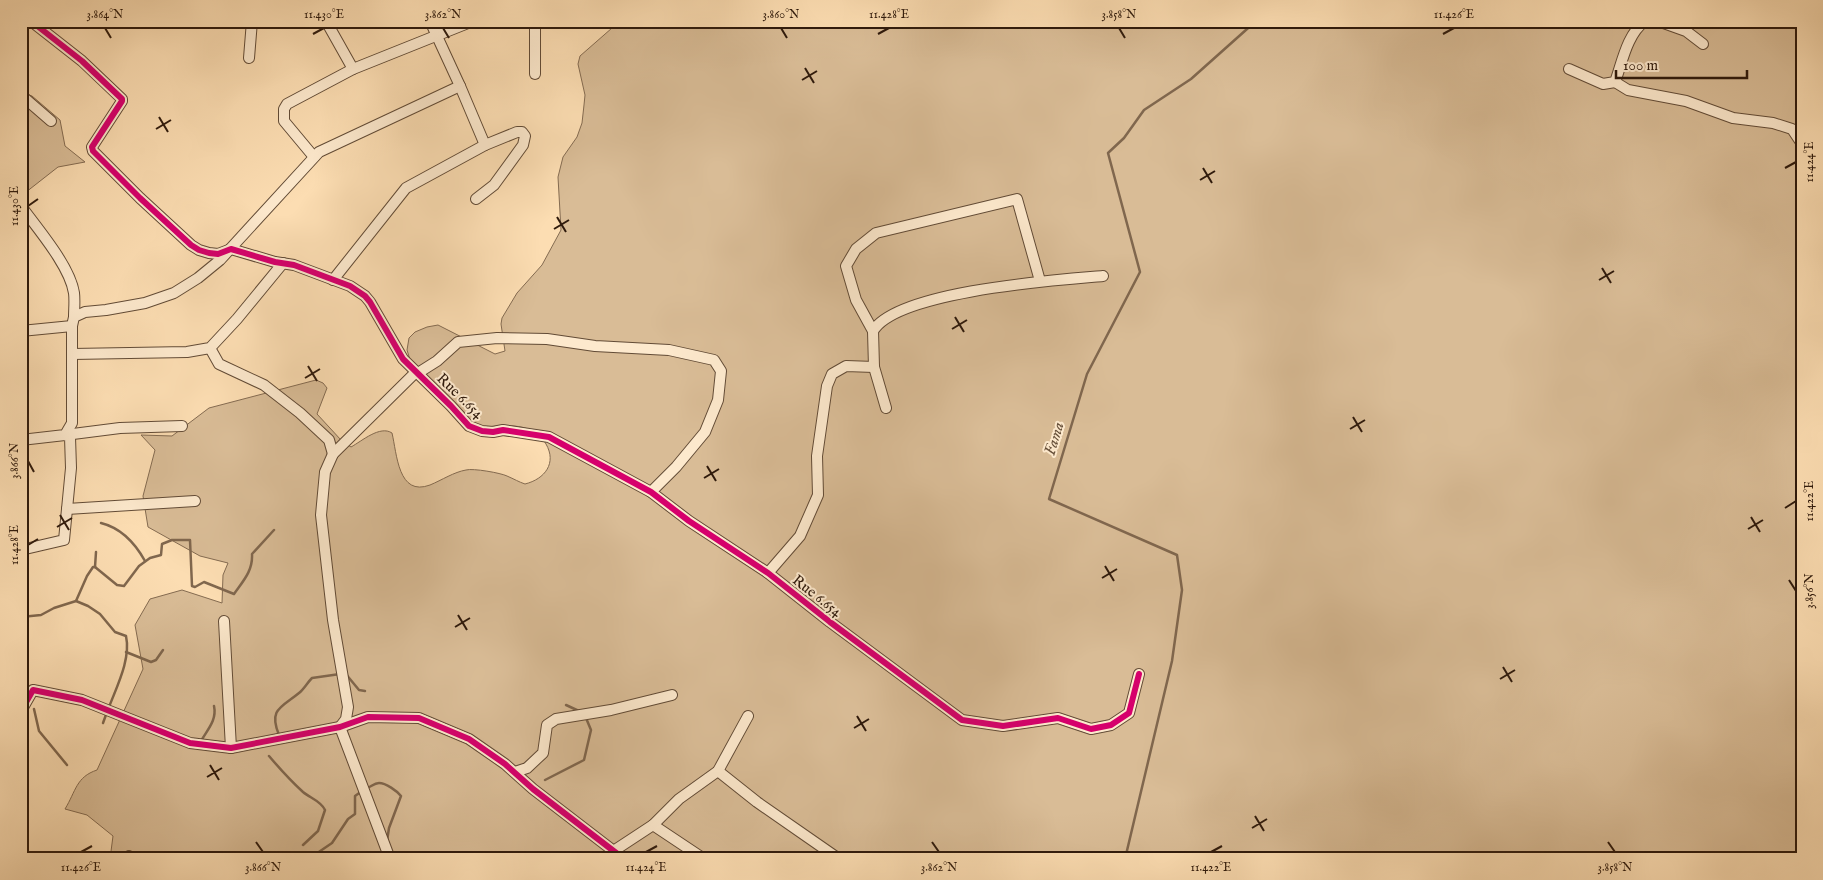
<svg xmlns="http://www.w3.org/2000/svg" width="1823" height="880" viewBox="0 0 1823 880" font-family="'IM FELL English',serif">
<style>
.green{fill:#d9bc96;stroke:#846b51}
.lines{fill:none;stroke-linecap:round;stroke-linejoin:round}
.stream{stroke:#80674e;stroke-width:2.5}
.minor-casing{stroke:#624b36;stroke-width:12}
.minor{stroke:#fde9cd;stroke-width:10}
.cycleway-casing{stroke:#fde9cd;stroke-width:9}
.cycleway{stroke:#d6006c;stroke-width:6}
.ticks{fill:none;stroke:#2f1a0c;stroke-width:2}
.labels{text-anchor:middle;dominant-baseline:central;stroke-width:4;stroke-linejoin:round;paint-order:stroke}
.street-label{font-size:15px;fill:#2f1a0c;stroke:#fde9cd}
.water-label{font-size:16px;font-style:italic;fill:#654e38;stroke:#fde9cd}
.neatline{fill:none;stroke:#2f1a0c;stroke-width:2}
.ticks-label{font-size:12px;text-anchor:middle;fill:#2f1a0c}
</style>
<rect width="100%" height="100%" fill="#fcddb2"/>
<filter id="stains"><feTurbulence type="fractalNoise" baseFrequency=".004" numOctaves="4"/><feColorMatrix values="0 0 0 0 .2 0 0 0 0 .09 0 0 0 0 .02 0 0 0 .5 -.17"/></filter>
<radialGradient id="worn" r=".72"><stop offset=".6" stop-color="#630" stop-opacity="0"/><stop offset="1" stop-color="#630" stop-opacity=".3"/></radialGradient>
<g class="green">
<path d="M 620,21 L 1802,21 L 1802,859 L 110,859 L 113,836 L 87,815 L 65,809 C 76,791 76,777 97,770 L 143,669 L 135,625 L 150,599 L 182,590 L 222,603 L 223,575 L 228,563 L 200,556 L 148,527 L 143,496 L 155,450 L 141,435 L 172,436 L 209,408 L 316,380 L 323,383 L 327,388 L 317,414 L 341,440 L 351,447 C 362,441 380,425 392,433 C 397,454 398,497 430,485 C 442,480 454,472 466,470 C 473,468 501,473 507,476 C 514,479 519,482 525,484 C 545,479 557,463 546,444 C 542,438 540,434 533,431 C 514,422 494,427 475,428 L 411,363 L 407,350 L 409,338 L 415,332 L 427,327 L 438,325 L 495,354 L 505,351 L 501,324 L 502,318 L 517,293 L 542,265 L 561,230 L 558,177 L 563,157 L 577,137 L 582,123 L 584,105 L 585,95 L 578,64 L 580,56 Z"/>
<polygon points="21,92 32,96 60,120 65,146 85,162 58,167 21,196"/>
</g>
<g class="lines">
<g class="stream">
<path d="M 101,523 C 121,528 135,543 145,561"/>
<path d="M 95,567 L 117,585 L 124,586 L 139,566 L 150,558 L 161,555 L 162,544 L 172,540 L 190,540 L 192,586 L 195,587 L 204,582 L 234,594 C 243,581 253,571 252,554 L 274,530"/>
<polyline points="95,567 96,552"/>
<polyline points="76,601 87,576 93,567 95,567"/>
<path d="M 21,617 L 41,615 L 54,608 L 76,601 L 88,606 L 100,614 L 115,632 L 126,636 C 131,659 117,686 109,707"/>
<polyline points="126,652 151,662 156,660 163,650"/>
<polyline points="345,673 359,690 365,691"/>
<polyline points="566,705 579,711"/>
<polyline points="34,709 39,731 67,765"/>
<polyline points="103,723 107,712"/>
<path d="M 279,735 C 268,709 282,707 299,693 C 304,689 307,683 312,678 L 340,674"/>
<path d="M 201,741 C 208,729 217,720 214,706"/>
<path d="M 269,756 C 280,769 291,781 303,792 C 310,798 321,801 325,810 L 318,831 L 303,845"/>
<polyline points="545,780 584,760 591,730 586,718"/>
<path d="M 367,788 C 371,787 374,783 379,783 C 386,783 397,791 401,796 L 389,828 L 387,841"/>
<polyline points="21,840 22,841"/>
<polyline points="310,858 332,843 348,819 355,814 355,796 362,791"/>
<polyline points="1125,859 1172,661 1182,590 1177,555 1049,499 1087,374 1140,272 1108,153 1124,138 1144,110 1191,79 1256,21"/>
</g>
<g class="minor-casing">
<g id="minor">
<polyline points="31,21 82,61 122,99 122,101 92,147 93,151 140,198 191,245 199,250 209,253 218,254 231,249 275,262 294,265 350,286 365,296 370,302 403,359 451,406 469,426 482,431 493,432 503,430 549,437 651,492 689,521 768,573 830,622 962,720 1003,726 1058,718 1091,729 1111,725 1129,713 1139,674"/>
<polyline points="326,21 353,69"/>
<polyline points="430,21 460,86 485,145"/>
<polyline points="535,21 535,74"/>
<polyline points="1658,21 1686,31 1703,44"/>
<polyline points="249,58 252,21"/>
<path d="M 1569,69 L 1603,84 L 1615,82 C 1622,63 1627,34 1645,21"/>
<polyline points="1615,82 1628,90 1686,101 1733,118 1773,123 1792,129 1802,144"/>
<polyline points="21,95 51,121"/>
<polyline points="314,157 284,121 284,109 287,104 353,69 473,21"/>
<path d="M 21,206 C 37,228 70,266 74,293 C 75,301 74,309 74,317"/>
<polyline points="333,280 406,188 485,145 517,132 522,132 525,136 523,145 494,185 476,199"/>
<polyline points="21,331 72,326"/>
<path d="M 873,331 C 897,291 1057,280 1103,276"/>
<polyline points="210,348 219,364 264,385 300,413 329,440 333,454"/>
<polyline points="72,354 187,352 210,348 237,319 283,263"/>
<polyline points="418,373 437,361 458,342 497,338 547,339 595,346 669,350 714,360 721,371 718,400 705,432 676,467 651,492"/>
<polyline points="886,408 874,367 873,331 856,300 846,266 856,249 876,233 1017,199 1040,281"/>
<polyline points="65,435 120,428 182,426"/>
<polyline points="21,440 65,435 72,423 72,326 74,317 85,312 106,310 145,303 174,293 198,278 220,260 319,152 460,86"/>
<polyline points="67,509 195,501"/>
<polyline points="21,550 64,540 71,468 70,437 65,435"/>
<polyline points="768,573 800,536 818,495 817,456 827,386 832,374 846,366 874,367"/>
<polyline points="224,621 231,748"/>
<polyline points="21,711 33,690 82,700 190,743 231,748 340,727 368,717 419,718 469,739 505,764 533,789 624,859"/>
<polyline points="718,771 757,802 839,859"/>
<polyline points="515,772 527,768 543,753 547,725 556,719 611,710 672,695"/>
<polyline points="653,825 704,859"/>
<polyline points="615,850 653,825 679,799 718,771 748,716"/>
<polyline points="129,856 130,859"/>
<polyline points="390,859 340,727 346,719 348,707 333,620 321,515 325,472 333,454 416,372"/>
</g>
</g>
<use href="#minor" class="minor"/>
<g class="cycleway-casing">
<g id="cycleway">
<polyline points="31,21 82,61 122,99 122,101 92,147 93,151 140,198 191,245 199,250 209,253 218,254 231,249 275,262 294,265 350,286 365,296 370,302 403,359 451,406 469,426 482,431 493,432 503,430 549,437 651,492 689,521 768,573 830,622 962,720 1003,726 1058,718 1091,729 1111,725 1129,713 1139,674"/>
<polyline points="21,711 33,690 82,700 190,743 231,748 340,727 368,717 419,718 469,739 505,764 533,789 624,859"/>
</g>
</g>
<use href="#cycleway" class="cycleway"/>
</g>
<path class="ticks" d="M 105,28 L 111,38M 443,28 L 449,38M 781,28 L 787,38M 1119,28 L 1125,38M 313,34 L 324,28M 878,34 L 889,28M 1443,34 L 1454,28M 805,68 L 814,83M 802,80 L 817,71M 159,117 L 168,132M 156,129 L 171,120M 1203,168 L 1212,183M 1785,168 L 1796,162M 1200,180 L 1215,171M 28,206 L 38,199M 557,217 L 566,232M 554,229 L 569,220M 1602,268 L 1611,283M 1599,280 L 1614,271M 955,317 L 964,332M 952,329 L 967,320M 308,366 L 317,381M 305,378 L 320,369M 1353,417 L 1362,432M 1350,429 L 1365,420M 28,461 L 34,472M 707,466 L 716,481M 704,478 L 719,469M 1785,508 L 1796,501M 60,515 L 69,530M 1751,517 L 1760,532M 57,527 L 72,518M 1748,529 L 1763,520M 28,545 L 38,539M 1105,566 L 1114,581M 1102,578 L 1117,569M 1789,580 L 1796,591M 458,615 L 467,630M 455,627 L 470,618M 1503,667 L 1512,682M 1500,679 L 1515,670M 857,716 L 866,731M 854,728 L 869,719M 210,765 L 219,780M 207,777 L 222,768M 1255,816 L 1264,831M 1252,828 L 1267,819M 256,842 L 263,852M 932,842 L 939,852M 1608,842 L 1615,852M 81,852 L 92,846M 646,852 L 657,846M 1211,852 L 1222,846"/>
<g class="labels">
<g class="street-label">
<text transform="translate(460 396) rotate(44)">Rue 6.654</text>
<text transform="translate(817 596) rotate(38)">Rue 6.654</text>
</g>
<g class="water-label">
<text transform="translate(1055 439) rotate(-73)">Fama</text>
</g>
</g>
<rect width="1823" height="880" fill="none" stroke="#fcddb2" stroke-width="55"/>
<path d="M1616 70v8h131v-8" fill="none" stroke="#2f1a0c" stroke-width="2.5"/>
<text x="1623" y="70" font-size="15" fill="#2f1a0c" stroke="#fde9cd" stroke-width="4" paint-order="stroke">100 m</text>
<rect x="28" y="28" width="1768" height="824" class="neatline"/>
<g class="ticks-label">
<text x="105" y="18">3.864°N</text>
<text x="324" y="18">11.430°E</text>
<text x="443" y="18">3.862°N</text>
<text x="781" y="18">3.860°N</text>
<text x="889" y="18">11.428°E</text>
<text x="1119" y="18">3.858°N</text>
<text x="1454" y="18">11.426°E</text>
<text transform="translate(1809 162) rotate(-90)" y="4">11.424°E</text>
<text transform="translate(14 206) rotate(-90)" y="4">11.430°E</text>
<text transform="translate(14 461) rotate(-90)" y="4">3.866°N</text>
<text transform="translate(1809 501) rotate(-90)" y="4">11.422°E</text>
<text transform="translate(14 545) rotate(-90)" y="4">11.428°E</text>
<text transform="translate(1809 591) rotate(-90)" y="4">3.856°N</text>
<text x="81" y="871">11.426°E</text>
<text x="263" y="871">3.866°N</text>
<text x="646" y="871">11.424°E</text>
<text x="939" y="871">3.862°N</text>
<text x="1211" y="871">11.422°E</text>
<text x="1615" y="871">3.858°N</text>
</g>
<rect width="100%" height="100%" filter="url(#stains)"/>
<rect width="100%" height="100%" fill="url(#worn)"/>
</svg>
